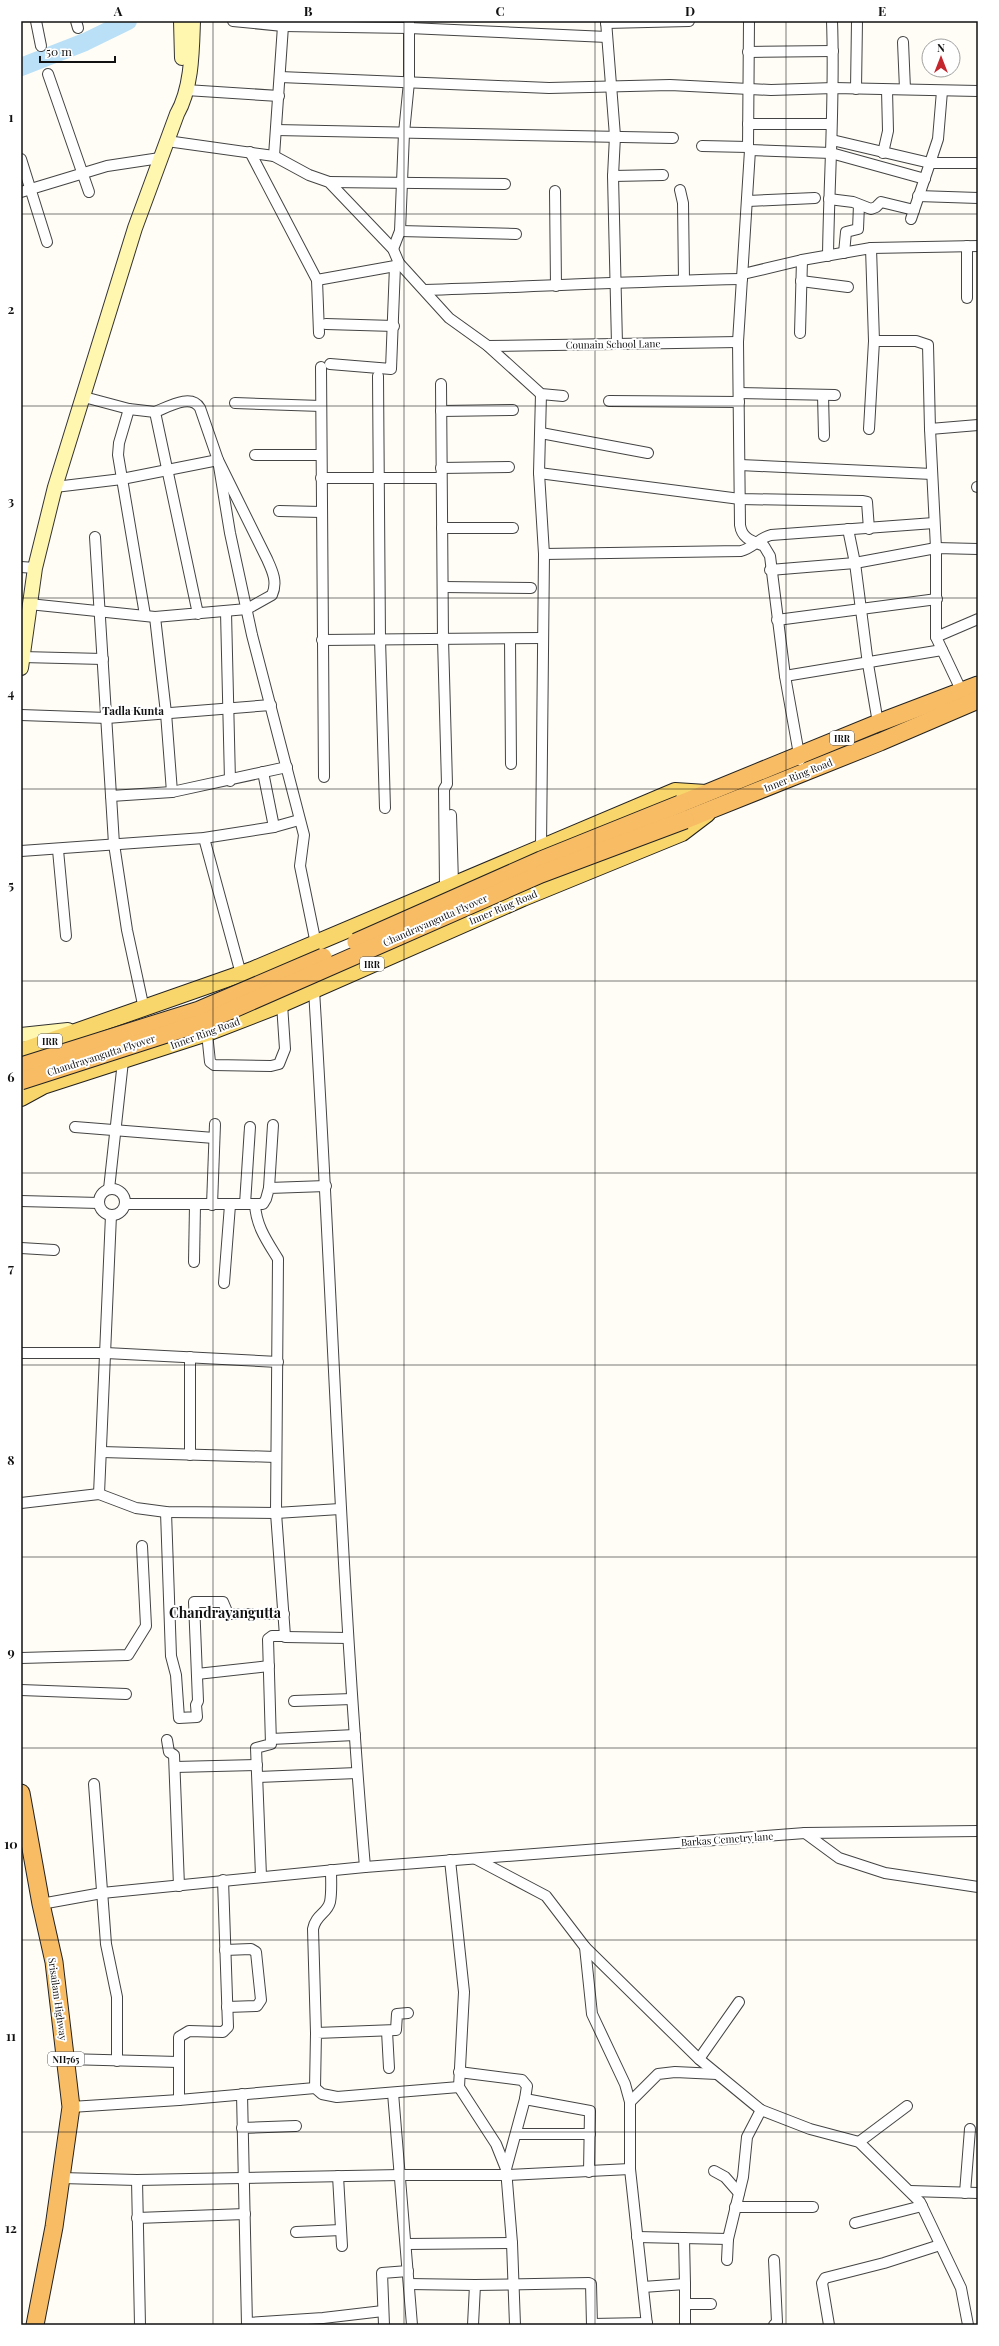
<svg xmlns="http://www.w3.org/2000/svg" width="999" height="2346" viewBox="0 0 999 2346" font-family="'Playfair Display',serif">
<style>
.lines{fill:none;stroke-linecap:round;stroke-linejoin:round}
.river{stroke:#b9e0f7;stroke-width:18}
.minor-casing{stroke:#444;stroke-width:12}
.secondary-casing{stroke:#333;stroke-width:16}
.primary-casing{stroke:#222;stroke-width:18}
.trunk-casing{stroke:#222;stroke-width:19}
.minor{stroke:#fff;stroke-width:10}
.secondary{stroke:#fff6b0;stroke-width:14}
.primary{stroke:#f9d66b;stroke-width:16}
.trunk{stroke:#f7bc64;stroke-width:17}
.trunk-bridge-casing{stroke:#222;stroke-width:19;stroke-linecap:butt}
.trunk-bridge{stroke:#f7bc64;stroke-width:17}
.grid{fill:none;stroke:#111;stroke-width:1;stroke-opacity:0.55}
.labels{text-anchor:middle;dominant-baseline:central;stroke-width:4;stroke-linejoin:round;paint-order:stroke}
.shield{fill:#fff;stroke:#585858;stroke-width:1}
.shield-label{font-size:9px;font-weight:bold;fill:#111}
.street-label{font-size:10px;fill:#111;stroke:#fff}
.neighbourhood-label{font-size:11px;font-weight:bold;fill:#111;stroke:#fff}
.district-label{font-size:14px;font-weight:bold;fill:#111;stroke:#fff}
.neatline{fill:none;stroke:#111;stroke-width:1.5}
.grid-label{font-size:13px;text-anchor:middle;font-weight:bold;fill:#111}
</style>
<rect width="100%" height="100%" fill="#fffdf5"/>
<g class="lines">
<polyline class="river" points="21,67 85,42 128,21"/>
<g class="minor-casing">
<g id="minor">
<polyline points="36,21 41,46"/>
<polyline points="76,21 78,28"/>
<polyline points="233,21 283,26 409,28 607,37"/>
<polyline points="606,21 615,136 613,176 617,344"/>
<path d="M 749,21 L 748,147 L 750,150 L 738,342 L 740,525 C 742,539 752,541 764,546 L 770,556 L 785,676 L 800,760"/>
<polyline points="606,23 689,21"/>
<polyline points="903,42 905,89"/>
<polyline points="748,52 833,51"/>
<polyline points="48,74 89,192"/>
<polyline points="280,77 549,88 670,85 771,90 834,88 978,91"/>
<polyline points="856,89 857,21"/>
<polyline points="186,90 279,96"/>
<polyline points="748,124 831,124"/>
<polyline points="276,130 673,138"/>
<polyline points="832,140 930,163 938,139 942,91"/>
<polyline points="167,141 274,156 309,175 329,182 393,249 399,263 449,318 488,346 541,394 563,396"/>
<polyline points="702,146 748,147"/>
<polyline points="750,150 831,153 925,179"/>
<polyline points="250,152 317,280 319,333"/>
<polyline points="883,153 888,131 887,90"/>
<polyline points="274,156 283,26"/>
<polyline points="21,159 47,242"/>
<polyline points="613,176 663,175"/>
<polyline points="329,182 505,184"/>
<polyline points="680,190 683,203 684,280"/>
<polyline points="555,191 556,286"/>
<polyline points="21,192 107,166 160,158"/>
<polyline points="918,196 978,198"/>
<polyline points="829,199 853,202 871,209 876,207 881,202 914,210"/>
<polyline points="748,201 815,198"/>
<polyline points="911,219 930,163 978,163"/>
<polyline points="400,231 516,234"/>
<polyline points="967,246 967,298"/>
<polyline points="871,248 978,246"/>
<polyline points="393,249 400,231 404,133 409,82 409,21"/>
<polyline points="844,253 846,232 858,229 859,205"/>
<path d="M 828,256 C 829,177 835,99 832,21"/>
<polyline points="743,274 802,260 871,248 874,341 916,341 928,345 930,429 936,548 936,637 962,692"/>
<polyline points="317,280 395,266 399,263"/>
<polyline points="801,281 848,287"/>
<path d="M 425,290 C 531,287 636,281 742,279"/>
<polyline points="326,324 394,326"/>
<polyline points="800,333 802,260"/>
<polyline points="488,346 738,342"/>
<polyline points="330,364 391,369 395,266"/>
<polyline points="321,367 324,777"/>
<polyline points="378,376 380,639 385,808"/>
<polyline points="441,384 443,639 447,784 444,789 445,887"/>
<polyline points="739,393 835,395"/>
<polyline points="541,394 539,473 544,554 541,847"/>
<polyline points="823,395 824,436"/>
<polyline points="84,397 129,409 155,412"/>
<polyline points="609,401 739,402"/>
<polyline points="235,403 321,406"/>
<polyline points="129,409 119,443 118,455 145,615"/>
<polyline points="441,411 513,410"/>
<polyline points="869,429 874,341"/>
<polyline points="930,429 978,425"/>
<polyline points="541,433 648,453"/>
<polyline points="255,455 320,455"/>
<polyline points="740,465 932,474"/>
<polyline points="441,468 509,467"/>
<polyline points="539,473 740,499 862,501 867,502 869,529"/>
<polyline points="321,478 441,478"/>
<polyline points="55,487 122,479 218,460 230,533 252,635 304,835 300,866 316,944"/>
<polyline points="977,487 978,487"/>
<polyline points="279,511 321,512"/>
<polyline points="442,528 513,528"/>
<polyline points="848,529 855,563 868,664 878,723"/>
<polyline points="95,537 114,844 127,930 144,1009"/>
<path d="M 544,554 L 741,551 C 753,548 759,538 771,535 L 934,523"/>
<polyline points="21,567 35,568"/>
<polyline points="770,570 855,563 936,548 978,549"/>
<polyline points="443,587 531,588"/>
<path d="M 29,604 L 155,617 L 247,609 L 272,595 C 278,582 272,570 267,559 L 218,460 L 200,408 C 191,393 168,407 155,412 L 198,614"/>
<polyline points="226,612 230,781"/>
<polyline points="155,617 166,713 172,792"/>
<polyline points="777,620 937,599"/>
<polyline points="936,637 978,619"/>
<polyline points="510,639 511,764"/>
<polyline points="322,640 542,638"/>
<polyline points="22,657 103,659"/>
<polyline points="785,676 942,650"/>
<polyline points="21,715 107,718 271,705"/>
<polyline points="263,772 274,827"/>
<polyline points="111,796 172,792 287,767"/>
<polyline points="451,815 453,883"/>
<polyline points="204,838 241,974"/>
<polyline points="58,850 66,936"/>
<polyline points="21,851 204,838 274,827 299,820"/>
<path d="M 314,990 C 332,1283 340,1575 365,1867"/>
<polyline points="207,1033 210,1062 214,1065 271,1066 279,1064 285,1049 282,1004"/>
<polyline points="75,1127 214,1138"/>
<polyline points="269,1188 273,1125"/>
<circle cx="112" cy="1202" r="13"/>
<polyline points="109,1189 123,1061"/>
<polyline points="21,1201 99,1203"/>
<polyline points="125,1204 263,1204 266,1199 269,1188 326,1186"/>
<polyline points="245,1204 250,1127"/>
<path d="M 255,1204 C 256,1226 267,1241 278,1259 L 276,1513 L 285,1636 L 272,1636 L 268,1639 L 271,1744 L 256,1748 L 261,1876"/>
<polyline points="212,1205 215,1124"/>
<polyline points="21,1248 54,1250"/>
<polyline points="194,1262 195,1205"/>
<polyline points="224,1283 230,1205"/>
<polyline points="21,1353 106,1353 278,1362"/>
<polyline points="102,1452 276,1457"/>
<polyline points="190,1455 190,1357"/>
<polyline points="99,1494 111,1215"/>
<polyline points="21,1503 99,1494 136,1508 166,1512 276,1513 340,1509"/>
<polyline points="166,1512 171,1656 176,1675 179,1718 197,1717 196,1705 198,1701 194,1602 223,1602 228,1614 284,1614"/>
<polyline points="285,1637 348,1638"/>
<polyline points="21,1658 128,1655 146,1626 142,1546"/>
<polyline points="197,1674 269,1666"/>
<polyline points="21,1690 126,1694"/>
<polyline points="294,1701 352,1699"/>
<polyline points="271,1739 355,1735"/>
<polyline points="167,1740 169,1752 174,1755 179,1886"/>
<polyline points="175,1767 257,1765"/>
<polyline points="258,1777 357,1773"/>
<polyline points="94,1784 106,1944 117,1997 117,2061"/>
<polyline points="805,1833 839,1858 885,1873 978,1887"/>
<polyline points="476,1859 546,1896 585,1947 699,2059 761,2110 810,2129 859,2142 920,2202 961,2288 968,2325"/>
<polyline points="450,1860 464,1992 459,2087 496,2144 506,2169"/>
<polyline points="41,1904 102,1893 365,1867 805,1833 978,1831"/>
<polyline points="585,1947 592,2014 625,2084 630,2102 630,2169 647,2325"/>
<polyline points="225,1950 251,1949 256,1952 261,2000 257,2006 227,2007"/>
<polyline points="387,2031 389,2068"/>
<path d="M 316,2033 L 313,1929 C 316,1914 327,1914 330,1902 C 332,1892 331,1880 331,1870"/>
<polyline points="66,2059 178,2062"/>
<polyline points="699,2059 739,2002"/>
<polyline points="459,2072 522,2080 527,2086 525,2099"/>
<polyline points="315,2088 316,2033 396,2030 397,2014 408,2013"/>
<polyline points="393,2093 412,2325"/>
<polyline points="242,2094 247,2325"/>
<polyline points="179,2100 179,2037 189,2031 223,2032 228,2027 223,1880"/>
<polyline points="630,2102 658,2074 675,2072 717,2074"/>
<polyline points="71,2107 179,2100 315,2088 322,2094 337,2097 459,2087"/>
<polyline points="242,2128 296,2126"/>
<polyline points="516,2134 590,2134"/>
<polyline points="859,2142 907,2106"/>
<polyline points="714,2171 725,2177 739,2193"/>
<polyline points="338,2176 342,2246"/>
<polyline points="61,2178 137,2180 400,2175 506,2175 630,2169"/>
<polyline points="137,2180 140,2325"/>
<polyline points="910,2191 978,2193"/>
<polyline points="965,2193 970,2129"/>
<polyline points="735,2207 813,2207"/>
<polyline points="137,2218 245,2214"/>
<polyline points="855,2223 922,2206"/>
<polyline points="296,2232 341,2230"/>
<polyline points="637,2237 728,2239 743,2177 747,2137 761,2110"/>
<polyline points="684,2238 685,2284"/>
<polyline points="407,2244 512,2243"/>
<polyline points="727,2260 728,2239"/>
<polyline points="774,2260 777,2322 774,2325"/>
<polyline points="409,2284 475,2285 473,2325"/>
<polyline points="475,2285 589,2283 591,2284 592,2325"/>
<polyline points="643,2287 685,2284 685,2325"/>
<polyline points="685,2304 711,2304"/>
<polyline points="247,2323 323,2318 383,2311"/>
<polyline points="592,2324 647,2323"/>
<polyline points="384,2325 382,2273 408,2271"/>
<polyline points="515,2325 512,2243 506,2169 525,2099 590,2111 589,2172"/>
<polyline points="829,2325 822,2283 825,2278 884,2263 940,2245"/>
</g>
</g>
<g class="secondary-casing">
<g id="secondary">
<polyline points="181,21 182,58"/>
<path d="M 21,668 L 35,568 L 55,487 L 135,228 L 177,114 C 192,88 192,50 193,21"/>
<polyline points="21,1035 68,1030"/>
</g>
</g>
<g class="primary-casing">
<g id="primary">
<polyline points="21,1051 252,970 675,791 706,793"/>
<polyline points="21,1098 43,1086 207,1033 282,1004 523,898 682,833 707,814"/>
</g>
</g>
<g class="trunk-casing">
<g id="trunk">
<polyline points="680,804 878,723 978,685"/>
<polyline points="685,820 880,742 978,700"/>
<polyline points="21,1793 41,1904 54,1962 71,2107 54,2227 35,2325"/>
</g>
</g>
<use href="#minor" class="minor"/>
<use href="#secondary" class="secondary"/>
<use href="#primary" class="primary"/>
<use href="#trunk" class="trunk"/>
<g class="trunk-bridge-casing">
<g id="trunk-bridge">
<polyline points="356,942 541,860 680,804"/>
<polyline points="21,1066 199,1010 323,957"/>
<polyline points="21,1081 204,1022 541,874 685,820"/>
</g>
</g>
<use href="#trunk-bridge" class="trunk-bridge"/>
</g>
<path class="grid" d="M 213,21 L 213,2325M 404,21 L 404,2325M 595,21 L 595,2325M 786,21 L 786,2325M 21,214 L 978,214M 21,406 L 978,406M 21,598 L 978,598M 21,789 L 978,789M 21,981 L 978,981M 21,1173 L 978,1173M 21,1365 L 978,1365M 21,1557 L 978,1557M 21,1748 L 978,1748M 21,1940 L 978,1940M 21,2132 L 978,2132"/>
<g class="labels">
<g class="shield">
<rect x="830" y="731" width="24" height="14" rx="3"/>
<rect x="360" y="957" width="24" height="14" rx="3"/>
<rect x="38" y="1034" width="24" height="14" rx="3"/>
<rect x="48" y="2052" width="36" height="14" rx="3"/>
</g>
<g class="shield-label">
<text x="842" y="738">IRR</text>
<text x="372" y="964">IRR</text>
<text x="50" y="1041">IRR</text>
<text x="66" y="2059">NH765</text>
</g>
<g class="street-label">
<text transform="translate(613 344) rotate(-1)">Counain School Lane</text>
<text transform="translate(798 775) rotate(-22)">Inner Ring Road</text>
<text transform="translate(503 907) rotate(-23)">Inner Ring Road</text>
<text transform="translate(435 920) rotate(-24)">Chandrayangutta Flyover</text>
<text transform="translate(205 1033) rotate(-20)">Inner Ring Road</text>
<text transform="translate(101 1055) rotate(-18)">Chandrayangutta Flyover</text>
<text transform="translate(727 1839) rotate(-4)">Barkas Cemetry lane</text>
<text transform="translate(58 1999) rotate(82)">Srisailam Highway</text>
</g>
<g class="neighbourhood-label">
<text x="133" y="710">Tadla Kunta</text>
</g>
<g class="district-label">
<text x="225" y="1612">Chandrayangutta</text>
</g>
</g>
<rect width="999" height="2346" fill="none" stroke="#ffffff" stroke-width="44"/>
<g transform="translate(941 58)"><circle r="19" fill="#ffffff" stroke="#a0a0a0"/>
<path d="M0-3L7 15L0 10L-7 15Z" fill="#c4262e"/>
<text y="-6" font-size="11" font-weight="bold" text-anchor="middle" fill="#111111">N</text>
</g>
<path d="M40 56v6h75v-6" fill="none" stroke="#111111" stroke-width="2"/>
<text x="46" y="56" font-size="12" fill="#111111" stroke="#ffffff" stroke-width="3" paint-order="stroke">50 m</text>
<rect x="22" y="22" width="955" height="2302" class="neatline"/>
<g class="grid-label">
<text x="118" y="16">A</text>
<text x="308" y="16">B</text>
<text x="500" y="16">C</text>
<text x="690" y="16">D</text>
<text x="882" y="16">E</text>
<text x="11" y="122">1</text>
<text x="11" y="314">2</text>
<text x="11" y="506">3</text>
<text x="11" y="698">4</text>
<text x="11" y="890">5</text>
<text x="11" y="1082">6</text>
<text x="11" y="1273">7</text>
<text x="11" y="1465">8</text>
<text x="11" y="1657">9</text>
<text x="11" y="1849">10</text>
<text x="11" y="2041">11</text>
<text x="11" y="2233">12</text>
</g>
</svg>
